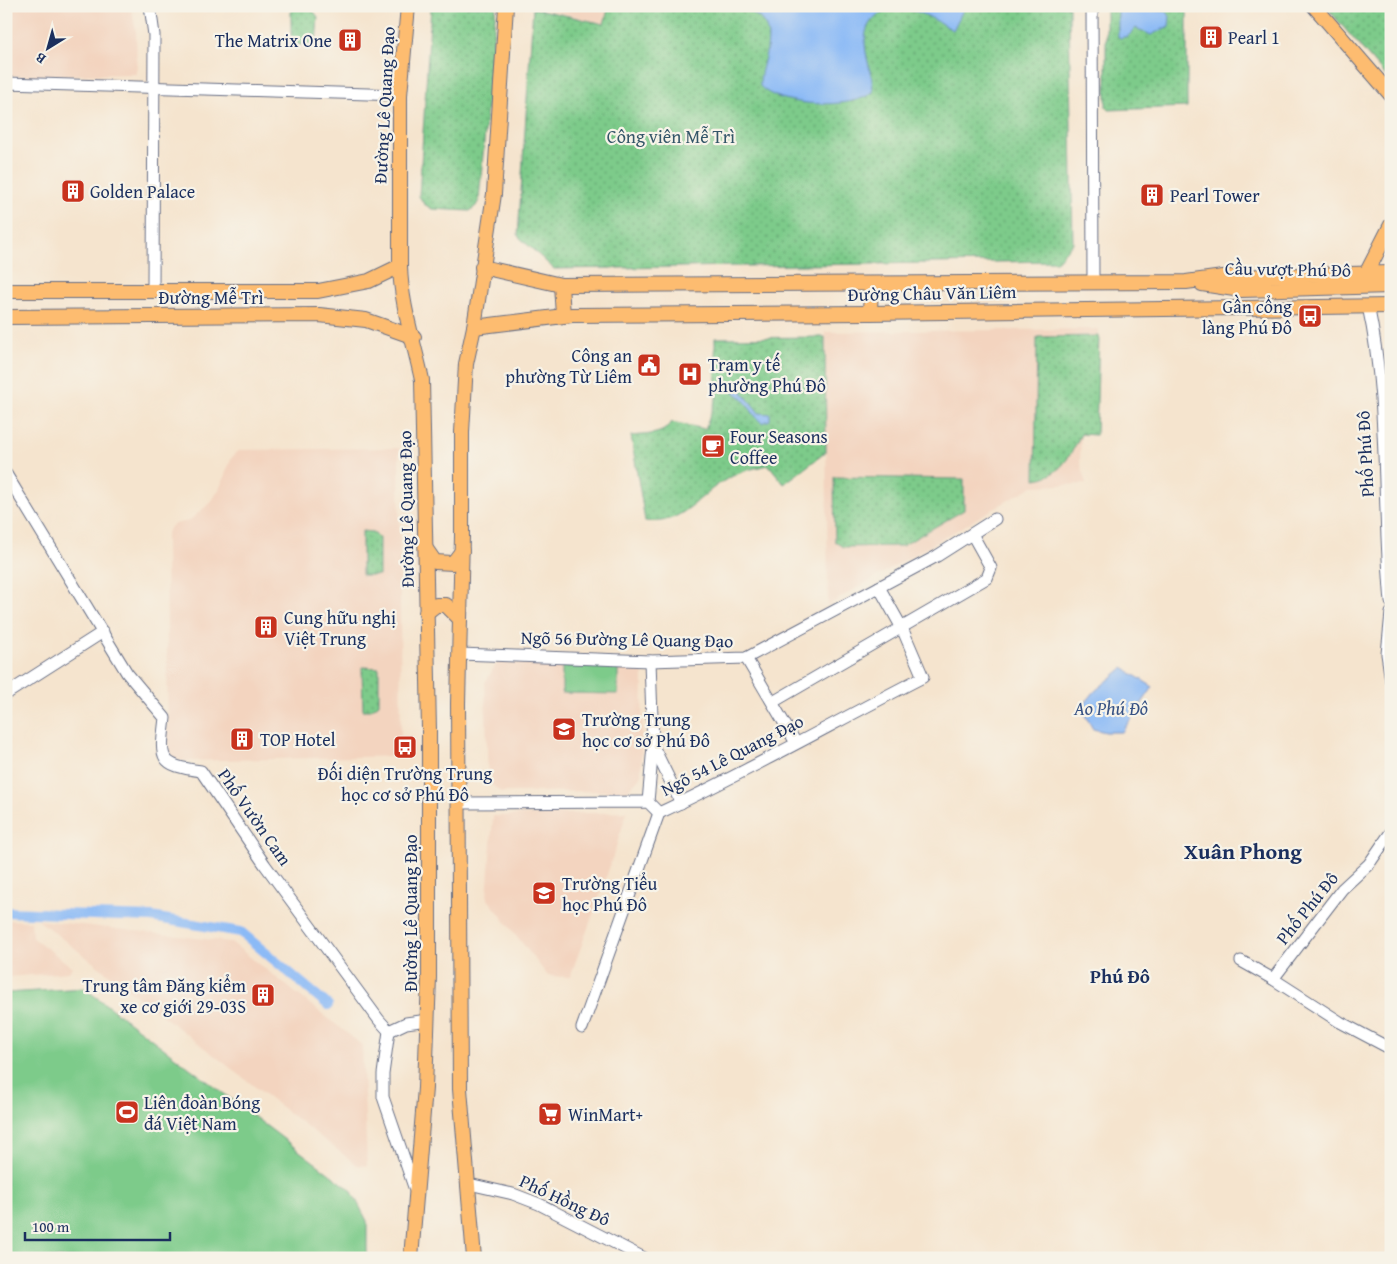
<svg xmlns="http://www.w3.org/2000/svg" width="1397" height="1264" viewBox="0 0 1397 1264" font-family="'Gentium Book Plus',serif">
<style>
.built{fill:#f3d4bf}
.green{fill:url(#green-dots);stroke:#4c7d74}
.pitch{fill:#7dcb8a;stroke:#4c7d74}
.water{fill:#8bbaf6;stroke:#5374aa}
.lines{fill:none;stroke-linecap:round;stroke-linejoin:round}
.canal{stroke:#8bbaf6;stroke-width:10}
.minor-casing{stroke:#676e85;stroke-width:13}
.major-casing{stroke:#676e85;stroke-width:16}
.minor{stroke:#fff;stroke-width:11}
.major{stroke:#fdbc70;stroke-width:14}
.labels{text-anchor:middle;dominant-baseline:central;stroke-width:4.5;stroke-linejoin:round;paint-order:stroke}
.poi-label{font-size:18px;fill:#1b2f5e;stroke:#f7f3e8;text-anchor:start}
.street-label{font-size:18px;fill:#1b2f5e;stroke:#f7f3e8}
.park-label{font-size:18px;fill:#345669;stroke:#f7f3e8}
.water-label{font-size:19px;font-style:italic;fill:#375284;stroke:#f7f3e8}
.neighbourhood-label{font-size:19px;font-weight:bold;fill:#1b2f5e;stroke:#f7f3e8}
.district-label{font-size:22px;font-weight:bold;fill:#1b2f5e;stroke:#f7f3e8}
</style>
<defs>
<pattern id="green-dots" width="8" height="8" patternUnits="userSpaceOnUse" patternTransform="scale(1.25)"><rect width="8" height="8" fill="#7dcb8a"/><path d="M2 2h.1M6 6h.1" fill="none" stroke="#66a574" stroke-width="1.8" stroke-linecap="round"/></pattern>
</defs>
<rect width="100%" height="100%" fill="#f7f3e8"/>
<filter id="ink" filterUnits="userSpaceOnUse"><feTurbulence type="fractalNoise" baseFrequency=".02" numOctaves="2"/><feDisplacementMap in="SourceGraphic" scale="10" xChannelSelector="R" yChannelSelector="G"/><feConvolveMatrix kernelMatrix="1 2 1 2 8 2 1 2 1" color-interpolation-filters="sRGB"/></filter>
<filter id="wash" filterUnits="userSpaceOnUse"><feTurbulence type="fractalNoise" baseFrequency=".0096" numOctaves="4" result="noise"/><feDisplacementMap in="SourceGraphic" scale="20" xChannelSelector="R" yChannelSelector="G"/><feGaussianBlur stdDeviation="1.12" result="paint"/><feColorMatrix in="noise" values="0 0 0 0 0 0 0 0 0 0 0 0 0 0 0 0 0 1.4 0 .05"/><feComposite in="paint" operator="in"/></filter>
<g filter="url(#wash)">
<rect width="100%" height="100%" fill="#f5e4ce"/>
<g class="built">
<polygon points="6,6 131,6 136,32 137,74 6,76"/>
<polygon points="534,6 609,6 604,24"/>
<polygon points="1099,329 1096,435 1081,435 1080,461 1086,484 1033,486 828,605 825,332"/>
<polygon points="399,448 401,756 180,761 171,758 168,747 166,536 169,528 175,524 189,521 211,502 219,490 232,457 240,450"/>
<polygon points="498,662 631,666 643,674 641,776 627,791 501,792 488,782 485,682"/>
<polygon points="627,812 603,887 570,977 548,976 487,898 493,816"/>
<polygon points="6,920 31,921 32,937 72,967 69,972 6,977"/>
<polygon points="38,920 231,942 362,1045 367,1166 357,1165"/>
</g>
<g class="green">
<polygon points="291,6 310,6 318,17 316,44 291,45"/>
<polygon points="431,6 496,6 479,200 476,206 470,211 432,209 424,204 419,196"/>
<polygon points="609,6 1069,6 1073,243 1057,261 554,269 518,236 533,8 604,24"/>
<polygon points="1106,6 1187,6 1187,107 1109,110 1106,107"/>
<polygon points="1325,6 1391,6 1391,82"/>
<path d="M 1099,336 L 1096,435 L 1081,434 C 1071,455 1060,477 1035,479 L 1037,337 Z"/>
<path d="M 825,337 L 826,452 L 784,484 L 769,465 C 752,468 736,473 722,482 C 696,498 681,526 645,521 L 631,436 C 646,434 663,436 672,422 L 705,429 L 716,399 L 715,338 Z"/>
<polygon points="834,477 964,479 964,510 902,546 843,547 835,542"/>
<polygon points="362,531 373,532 379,538 379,575 362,575"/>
<polygon points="362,667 379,668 379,704 371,710 363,710"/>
</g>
<g class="pitch">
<polygon points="562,666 618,666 618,694 562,693"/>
<polygon points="84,988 351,1190 367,1221 367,1258 6,1258 6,993"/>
</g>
<g class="water">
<path d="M 738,6 L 965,6 L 953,30 C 940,23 925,13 911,10 C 889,5 867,14 865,38 C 864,56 873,74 873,92 C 852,110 778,107 760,86 C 759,63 781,33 756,15 C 751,11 743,9 738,6 Z"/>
<polygon points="1118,8 1165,11 1170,16 1169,26 1151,35 1136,28 1128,36 1120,38 1118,36"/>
<path d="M 735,385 L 741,386 L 742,392 L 759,413 L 770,414 L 770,420 L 762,423 C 751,414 748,400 735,393 Z"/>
<polygon points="1123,668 1153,687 1122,732 1106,732 1093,729 1081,708 1095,691"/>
</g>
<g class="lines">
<polyline class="canal" points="6,912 151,917 241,932 328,1005"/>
</g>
</g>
<g filter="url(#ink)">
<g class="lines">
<g class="minor-casing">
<g id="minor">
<polyline points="150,6 154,35 153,291"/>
<polyline points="1092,6 1093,283"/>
<polyline points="6,83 400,95"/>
<path d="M 1368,306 C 1389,399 1382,506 1391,602"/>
<path d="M 6,474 L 127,673 L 165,718 C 160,759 158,765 201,771 L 265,865 L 379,1020 L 389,1031"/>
<polyline points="1391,613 1387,654 1391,681"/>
<polyline points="459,654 650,661 746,658 937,556 995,519"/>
<polyline points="746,658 796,743"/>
<polyline points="6,694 103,632"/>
<polyline points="773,702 987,578 991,568 972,534"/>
<polyline points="653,746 681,803"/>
<polyline points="648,802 653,746 650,661"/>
<polyline points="460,803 648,802 659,813"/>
<path d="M 659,813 C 749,771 835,722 923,677 L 902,628 L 879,587"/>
<polyline points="1241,961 1273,979 1340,1022 1391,1049"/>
<polyline points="1273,979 1342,889 1369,864 1391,832"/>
<polyline points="582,1028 659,813"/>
<polyline points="389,1031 383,1074 383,1097 415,1190"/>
<polyline points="389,1031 406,1023 428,1020"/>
<polyline points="469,1184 513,1194 539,1204 644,1258"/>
</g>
</g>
<g class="major-casing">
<g id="major">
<path d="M 408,6 L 400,95 L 400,266 C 401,305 414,342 422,380 L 429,730 L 429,977 L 425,1088 L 411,1258"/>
<polyline points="1314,6 1391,95"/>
<polyline points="482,267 561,285 1186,282 1223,277 1391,273"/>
<polyline points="1366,274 1391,225"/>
<polyline points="1202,284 1241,290 1391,286"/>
<polyline points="561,285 563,315"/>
<polyline points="6,291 318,291 369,281 400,266"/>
<polyline points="870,313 871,284"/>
<polyline points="6,317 319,315 366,320 414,337"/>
<polyline points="474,327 572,315 870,313 1391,306"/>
<polyline points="426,549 435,562 453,563 462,551"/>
<polyline points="426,613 436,605 446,605 459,618"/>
<polyline points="474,1258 460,1089 458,703 462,536 462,432 466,364 474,327 494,194 506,6"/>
</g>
</g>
<use href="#minor" class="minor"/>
<use href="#major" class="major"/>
</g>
</g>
<defs>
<g id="building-square" transform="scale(1.25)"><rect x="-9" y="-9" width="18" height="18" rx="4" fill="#c8321e" stroke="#f7f3e8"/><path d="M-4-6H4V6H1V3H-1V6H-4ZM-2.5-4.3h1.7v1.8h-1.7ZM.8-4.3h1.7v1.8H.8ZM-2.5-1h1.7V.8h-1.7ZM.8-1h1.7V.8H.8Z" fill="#fff"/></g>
<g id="bus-square" transform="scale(1.25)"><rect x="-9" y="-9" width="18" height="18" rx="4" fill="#c8321e" stroke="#f7f3e8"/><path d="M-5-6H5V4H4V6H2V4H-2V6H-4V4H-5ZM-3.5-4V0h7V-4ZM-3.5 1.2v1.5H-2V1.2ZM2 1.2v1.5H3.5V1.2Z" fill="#fff"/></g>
<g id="civic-square" transform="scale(1.25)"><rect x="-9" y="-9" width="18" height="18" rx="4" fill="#c8321e" stroke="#f7f3e8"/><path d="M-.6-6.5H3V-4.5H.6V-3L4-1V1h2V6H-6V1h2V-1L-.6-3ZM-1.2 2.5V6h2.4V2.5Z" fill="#fff"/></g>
<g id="hospital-square" transform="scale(1.25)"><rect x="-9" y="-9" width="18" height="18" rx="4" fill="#c8321e" stroke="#f7f3e8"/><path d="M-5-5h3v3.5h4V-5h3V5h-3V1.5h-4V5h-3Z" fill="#fff"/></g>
<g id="cafe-square" transform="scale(1.25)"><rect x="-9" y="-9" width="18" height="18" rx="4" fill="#c8321e" stroke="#f7f3e8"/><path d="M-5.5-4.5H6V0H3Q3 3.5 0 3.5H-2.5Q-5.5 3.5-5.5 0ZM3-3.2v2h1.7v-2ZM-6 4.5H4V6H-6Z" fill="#fff"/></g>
<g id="school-square" transform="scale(1.25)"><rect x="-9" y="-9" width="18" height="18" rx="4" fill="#c8321e" stroke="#f7f3e8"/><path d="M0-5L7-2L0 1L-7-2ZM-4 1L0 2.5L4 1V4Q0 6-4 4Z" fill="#fff"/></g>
<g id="stadium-square" transform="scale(1.25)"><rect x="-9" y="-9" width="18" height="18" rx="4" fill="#c8321e" stroke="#f7f3e8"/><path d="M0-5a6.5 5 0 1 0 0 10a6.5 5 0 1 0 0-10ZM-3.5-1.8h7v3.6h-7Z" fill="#fff"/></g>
<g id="supermarket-square" transform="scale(1.25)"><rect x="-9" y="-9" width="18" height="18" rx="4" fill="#c8321e" stroke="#f7f3e8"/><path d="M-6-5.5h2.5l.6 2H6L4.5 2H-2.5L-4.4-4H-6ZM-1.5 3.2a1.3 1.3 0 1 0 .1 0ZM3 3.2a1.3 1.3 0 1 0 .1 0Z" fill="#fff"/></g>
</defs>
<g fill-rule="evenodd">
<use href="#building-square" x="1211" y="37"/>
<use href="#building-square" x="350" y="40"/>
<use href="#building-square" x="73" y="191"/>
<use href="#building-square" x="1152" y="195"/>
<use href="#bus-square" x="1310" y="316"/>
<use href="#civic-square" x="649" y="365"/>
<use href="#hospital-square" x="690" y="374"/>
<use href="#cafe-square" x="713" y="446"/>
<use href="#building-square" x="266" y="627"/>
<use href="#school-square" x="564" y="729"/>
<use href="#building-square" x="242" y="739"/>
<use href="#bus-square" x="405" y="747"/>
<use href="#school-square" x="544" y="893"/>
<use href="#building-square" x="263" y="995"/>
<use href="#stadium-square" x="127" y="1112"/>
<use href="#supermarket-square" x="550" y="1114"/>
</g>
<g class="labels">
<g class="poi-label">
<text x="1228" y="37">Pearl 1</text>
<text x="332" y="40" text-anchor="end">The Matrix One</text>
<text x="90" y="191">Golden Palace</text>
<text x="1170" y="195">Pearl Tower</text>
<text x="1292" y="306" text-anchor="end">Gần cổng<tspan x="1292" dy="21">làng Phú Đô</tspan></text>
<text x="632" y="355" text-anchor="end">Công an<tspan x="632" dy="21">phường Từ Liêm</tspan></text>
<text x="708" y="364">Trạm y tế<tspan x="708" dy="21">phường Phú Đô</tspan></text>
<text x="730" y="436">Four Seasons<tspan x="730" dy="21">Coffee</tspan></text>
<text x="284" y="617">Cung hữu nghị<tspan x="284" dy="21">Việt Trung</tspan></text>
<text x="582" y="719">Trường Trung<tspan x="582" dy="21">học cơ sở Phú Đô</tspan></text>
<text x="260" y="739">TOP Hotel</text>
<text x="405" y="773" text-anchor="middle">Đối diện Trường Trung<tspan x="405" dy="21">học cơ sở Phú Đô</tspan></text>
<text x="562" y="883">Trường Tiểu<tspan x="562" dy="21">học Phú Đô</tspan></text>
<text x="246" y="985" text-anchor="end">Trung tâm Đăng kiểm<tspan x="246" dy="21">xe cơ giới 29-03S</tspan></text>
<text x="144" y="1102">Liên đoàn Bóng<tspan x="144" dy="21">đá Việt Nam</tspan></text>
<text x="568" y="1114">WinMart+</text>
</g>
<g class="street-label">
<text transform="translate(384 105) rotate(-87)">Đường Lê Quang Đạo</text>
<text transform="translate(1288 269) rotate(1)">Cầu vượt Phú Đô</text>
<text transform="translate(932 293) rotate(-1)">Đường Châu Văn Liêm</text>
<text x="211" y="297">Đường Mễ Trì</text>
<text transform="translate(1365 454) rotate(-93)">Phố Phú Đô</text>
<text transform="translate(406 509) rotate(-91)">Đường Lê Quang Đạo</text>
<text transform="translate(627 639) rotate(1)">Ngõ 56 Đường Lê Quang Đạo</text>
<text transform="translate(732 755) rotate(-27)">Ngõ 54 Lê Quang Đạo</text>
<text transform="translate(255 817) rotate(55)">Phố Vườn Cam</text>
<text transform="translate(1307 908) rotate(-51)">Phố Phú Đô</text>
<text transform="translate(410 913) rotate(-90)">Đường Lê Quang Đạo</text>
<text transform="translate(565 1200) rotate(25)">Phố Hồng Đô</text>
</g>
<g class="park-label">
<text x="671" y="136">Công viên Mễ Trì</text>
</g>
<g class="water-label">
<text x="1111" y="708">Ao Phú Đô</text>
</g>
<g class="neighbourhood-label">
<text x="1120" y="976">Phú Đô</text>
</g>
<g class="district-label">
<text x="1243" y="851">Xuân Phong</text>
</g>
</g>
<rect width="1397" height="1264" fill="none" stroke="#f7f3e8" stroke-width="25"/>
<g transform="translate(48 48) rotate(217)" stroke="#f7f3e8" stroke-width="4" paint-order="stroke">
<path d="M0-4L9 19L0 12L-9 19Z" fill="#1b2f5e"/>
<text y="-8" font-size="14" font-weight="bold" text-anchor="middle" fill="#1b2f5e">B</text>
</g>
<path d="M25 1232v8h145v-8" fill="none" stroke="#1b2f5e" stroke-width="2.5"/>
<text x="32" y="1232" font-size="15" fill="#1b2f5e" stroke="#f7f3e8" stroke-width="4" paint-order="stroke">100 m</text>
</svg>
